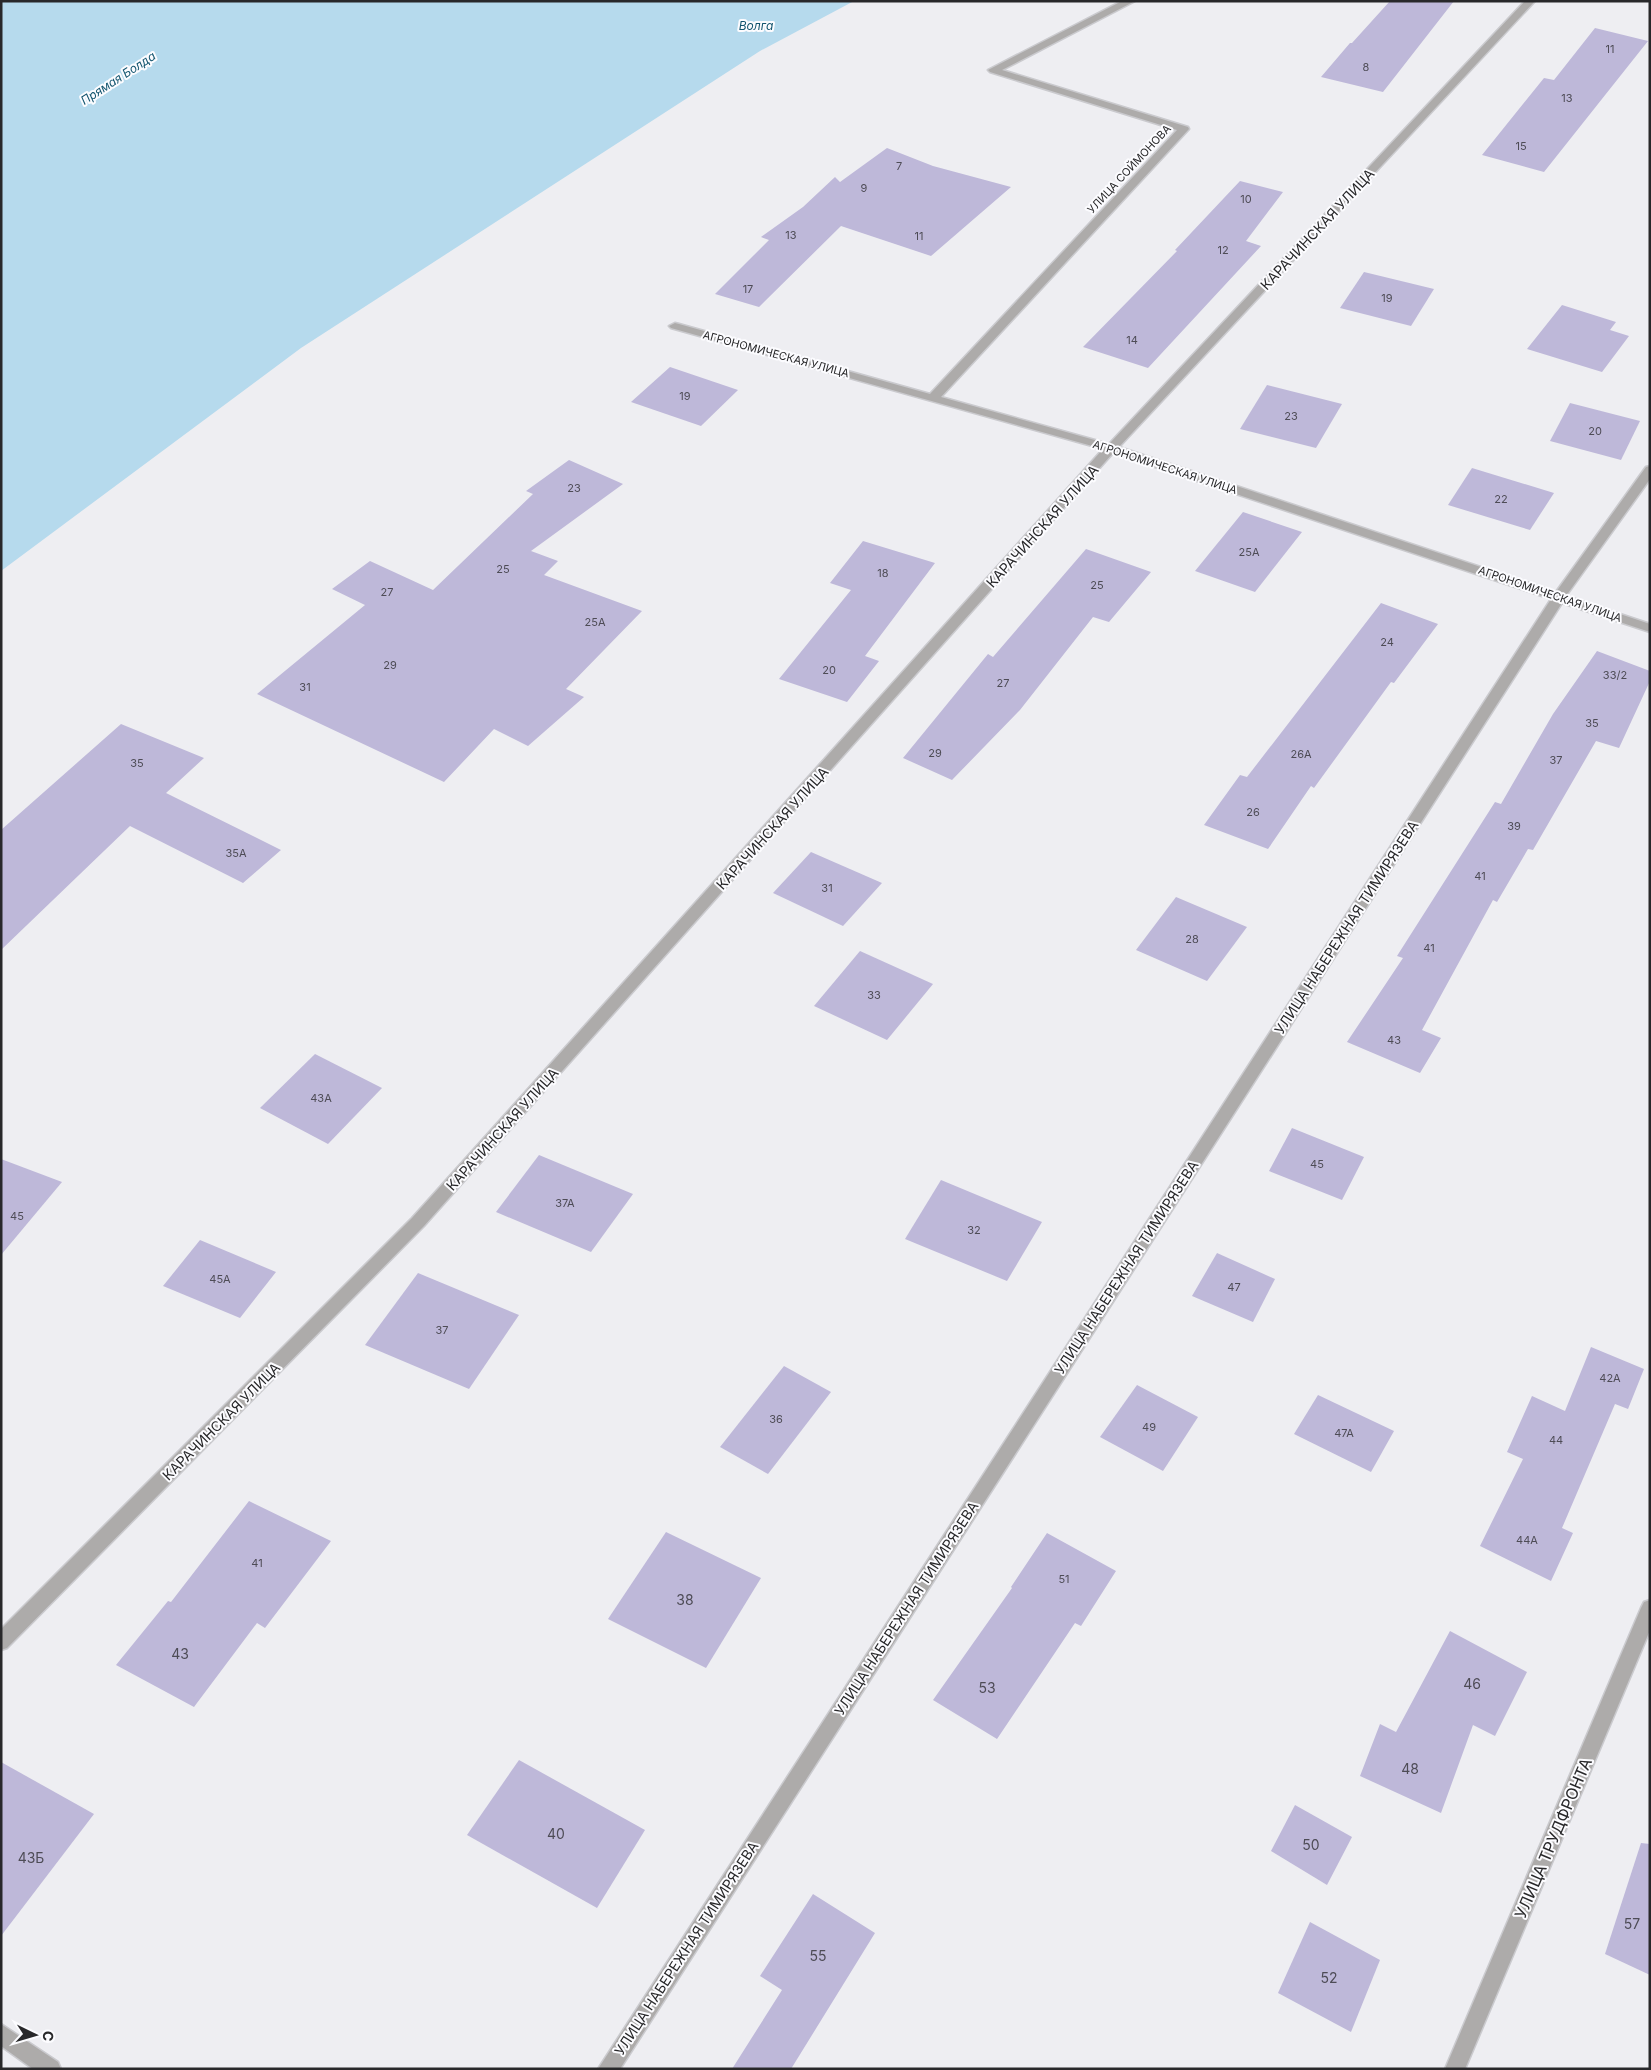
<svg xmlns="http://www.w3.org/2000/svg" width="1651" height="2070" viewBox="0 0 1651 2070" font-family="Inter,sans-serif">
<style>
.water{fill:#b6daed}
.building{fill:#beb8d9}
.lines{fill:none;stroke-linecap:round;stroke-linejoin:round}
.minor-casing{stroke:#cacace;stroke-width:3}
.minor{fill:#adabaa;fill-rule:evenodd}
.labels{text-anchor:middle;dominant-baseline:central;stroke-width:4;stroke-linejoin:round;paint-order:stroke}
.number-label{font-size:11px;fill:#4e4c56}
.far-street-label{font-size:11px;fill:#28282a;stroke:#fcfcff}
.far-water-label{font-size:12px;font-style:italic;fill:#12546e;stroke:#fcfcff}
.street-label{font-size:14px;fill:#28282a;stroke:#fcfcff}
.near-number-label{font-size:14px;fill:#4e4c56}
.near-street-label{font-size:16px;fill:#28282a;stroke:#fcfcff}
</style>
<rect width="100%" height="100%" fill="#eeeef2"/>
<polygon class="water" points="1,1 854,1 760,51 301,348 1,571"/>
<g class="building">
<polygon points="1390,1 1454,1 1383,92 1321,77 1350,43 1352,43"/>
<polygon points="1595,28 1648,41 1544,172 1482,155 1544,78 1554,80"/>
<polygon points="887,148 933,166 1011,187 931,256 841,226 759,307 715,294 769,240 761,237 803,207 835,177 840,182"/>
<polygon points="1240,181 1283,192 1246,241 1261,246 1148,368 1083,347 1177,251 1175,250"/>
<polygon points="1364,272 1434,289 1411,326 1340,308"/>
<polygon points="1562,305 1616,322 1610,330 1629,336 1602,372 1527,349"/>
<polygon points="670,367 738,390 701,426 631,402"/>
<polygon points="1267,385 1342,404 1316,448 1240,429"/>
<polygon points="1570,403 1640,421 1621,460 1550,441"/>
<polygon points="569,460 623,484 531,551 558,561 544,575 642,611 566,689 584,697 528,746 494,729 444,782 257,694 365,605 332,589 370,561 433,590 533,494 526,491"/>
<polygon points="1472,468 1554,493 1530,530 1448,505"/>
<polygon points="1243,512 1302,532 1255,592 1195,571"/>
<polygon points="863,541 935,563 865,656 879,661 847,702 779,679 851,590 830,583"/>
<polygon points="1086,549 1151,572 1109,622 1093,617 1020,710 952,780 903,758 988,654 993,657"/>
<polygon points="1381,603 1438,624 1394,683 1391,682 1314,788 1311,786 1268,849 1204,825 1240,775 1247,777"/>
<polygon points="1597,651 1650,671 1650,681 1619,748 1596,741 1533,850 1528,849 1497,902 1493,900 1422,1030 1441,1038 1420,1073 1347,1042 1403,958 1397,956 1495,802 1501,804 1553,714"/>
<polygon points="121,724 204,758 166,793 281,850 243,883 130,826 1,950 1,830"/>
<polygon points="811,852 882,883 843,926 773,893"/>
<polygon points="1176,897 1247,927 1207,981 1136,950"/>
<polygon points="860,951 933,984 887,1040 814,1006"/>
<polygon points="315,1054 382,1088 328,1144 260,1108"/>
<polygon points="1292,1128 1364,1157 1342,1200 1269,1171"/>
<polygon points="539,1155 633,1194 591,1252 496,1212"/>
<polygon points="1,1159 62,1182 1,1255"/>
<polygon points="941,1180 1042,1222 1007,1281 905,1239"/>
<polygon points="200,1240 276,1272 240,1318 163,1286"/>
<polygon points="1217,1253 1275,1279 1253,1322 1192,1296"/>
<polygon points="418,1273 519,1315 469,1389 365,1345"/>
<polygon points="1591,1347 1644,1369 1628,1409 1615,1404 1562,1528 1573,1533 1551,1581 1480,1546 1523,1459 1507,1452 1532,1396 1565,1411"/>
<polygon points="784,1366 831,1392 768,1474 720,1447"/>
<polygon points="1137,1385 1198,1417 1163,1471 1100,1437"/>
<polygon points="1318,1395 1394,1431 1371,1472 1294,1434"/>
<polygon points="249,1501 331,1541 265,1628 257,1623 194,1707 116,1665 168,1601 171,1602"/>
<polygon points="666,1532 761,1578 706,1668 608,1619"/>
<polygon points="1047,1533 1116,1571 1081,1626 1075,1623 997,1739 933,1700 1012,1588 1011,1587"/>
<polygon points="1450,1631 1527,1672 1495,1736 1473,1725 1441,1813 1360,1776 1380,1724 1396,1732"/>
<polygon points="519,1760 645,1830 597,1908 467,1835"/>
<polygon points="1,1762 94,1814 1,1936"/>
<polygon points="1295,1805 1352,1837 1327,1885 1271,1851"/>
<polygon points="1641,1843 1650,1844 1650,1975 1605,1954"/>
<polygon points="813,1894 875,1933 791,2069 732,2069 782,1990 760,1976"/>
<polygon points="1310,1922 1380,1960 1351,2032 1278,1993"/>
</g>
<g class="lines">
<g class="minor-casing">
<g id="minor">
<polygon points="1122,1 1135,1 1002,70 1188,127 1189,129 941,397 1109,444 1525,1 1535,1 1119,447 1556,592 1646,467 1650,466 1650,479 1566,596 1650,624 1650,632 1562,603 620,2069 598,2069 1551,599 1113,453 424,1226 7,1648 1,1650 1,1629 412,1218 1103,449 671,328 669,326 675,323 679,324 930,394 1177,130 990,72 988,70"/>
<polygon points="1650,1600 1650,1630 1465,2069 1445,2069 1641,1608 1644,1602"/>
<polygon points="1,2024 58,2062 61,2069 33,2069 1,2046"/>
</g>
</g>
<use href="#minor" class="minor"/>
</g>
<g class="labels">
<g class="number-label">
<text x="1610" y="49">11</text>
<text x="1366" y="67">8</text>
<text x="1567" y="98">13</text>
<text x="1521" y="146">15</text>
<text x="899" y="166">7</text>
<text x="864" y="188">9</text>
<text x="1246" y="199">10</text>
<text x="791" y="235">13</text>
<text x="919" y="236">11</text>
<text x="1223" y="250">12</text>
<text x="748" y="289">17</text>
<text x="1387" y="298">19</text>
<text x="1132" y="340">14</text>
<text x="685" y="396">19</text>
<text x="1291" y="416">23</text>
<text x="1595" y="431">20</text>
<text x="574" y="488">23</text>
<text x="1501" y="499">22</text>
<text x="1249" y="552">25А</text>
<text x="503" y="569">25</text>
<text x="883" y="573">18</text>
<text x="1097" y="585">25</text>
<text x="387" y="592">27</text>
<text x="595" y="622">25А</text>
<text x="1387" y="642">24</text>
<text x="390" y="665">29</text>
<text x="829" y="670">20</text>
<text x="1615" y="675">33/2</text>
<text x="1003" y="683">27</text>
<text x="305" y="687">31</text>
<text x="1592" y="723">35</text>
<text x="935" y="753">29</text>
<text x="1301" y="754">26А</text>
<text x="1556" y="760">37</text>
<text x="137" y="763">35</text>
<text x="1253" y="812">26</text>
<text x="1514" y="826">39</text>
<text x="236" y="853">35А</text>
<text x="1480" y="876">41</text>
<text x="827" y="888">31</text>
<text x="1192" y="939">28</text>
<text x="1429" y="948">41</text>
<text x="874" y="995">33</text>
<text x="1394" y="1040">43</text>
<text x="321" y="1098">43А</text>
<text x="1317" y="1164">45</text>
<text x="565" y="1203">37А</text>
<text x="17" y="1216">45</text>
<text x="974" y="1230">32</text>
<text x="220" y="1279">45А</text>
<text x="1234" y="1287">47</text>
<text x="442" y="1330">37</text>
<text x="1610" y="1378">42А</text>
<text x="776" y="1419">36</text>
<text x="1149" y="1427">49</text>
<text x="1344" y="1433">47А</text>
<text x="1556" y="1440">44</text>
<text x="1527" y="1540">44А</text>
<text x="257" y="1563">41</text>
<text x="1064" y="1579">51</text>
</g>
<g class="far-street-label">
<text transform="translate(1129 169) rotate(-47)">УЛИЦА СОЙМОНОВА</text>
<text transform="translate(776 354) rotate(15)">АГРОНОМИЧЕСКАЯ УЛИЦА</text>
<text transform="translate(1165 467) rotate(18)">АГРОНОМИЧЕСКАЯ УЛИЦА</text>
<text transform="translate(1550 594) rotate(19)">АГРОНОМИЧЕСКАЯ УЛИЦА</text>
</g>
<g class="far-water-label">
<text x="756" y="25">Волга</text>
<text transform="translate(118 78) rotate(-33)">Прямая Болда</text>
</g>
<g class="street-label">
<text transform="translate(1317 229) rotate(-47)">КАРАЧИНСКАЯ УЛИЦА</text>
<text transform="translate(1042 526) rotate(-48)">КАРАЧИНСКАЯ УЛИЦА</text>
<text transform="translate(772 828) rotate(-48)">КАРАЧИНСКАЯ УЛИЦА</text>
<text transform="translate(1346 927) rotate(-57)">УЛИЦА НАБЕРЕЖНАЯ ТИМИРЯЗЕВА</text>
<text transform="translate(502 1129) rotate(-48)">КАРАЧИНСКАЯ УЛИЦА</text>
<text transform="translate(1126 1267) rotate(-57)">УЛИЦА НАБЕРЕЖНАЯ ТИМИРЯЗЕВА</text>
<text transform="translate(221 1421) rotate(-45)">КАРАЧИНСКАЯ УЛИЦА</text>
<text transform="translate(906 1608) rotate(-57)">УЛИЦА НАБЕРЕЖНАЯ ТИМИРЯЗЕВА</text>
<text transform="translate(686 1948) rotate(-57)">УЛИЦА НАБЕРЕЖНАЯ ТИМИРЯЗЕВА</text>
</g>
<g class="near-number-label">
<text x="685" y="1599">38</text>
<text x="180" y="1653">43</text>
<text x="1472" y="1683">46</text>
<text x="987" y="1687">53</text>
<text x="1410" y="1768">48</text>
<text x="556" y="1833">40</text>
<text x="1311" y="1844">50</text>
<text x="31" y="1857">43Б</text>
<text x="1632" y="1923">57</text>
<text x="818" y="1955">55</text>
<text x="1329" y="1977">52</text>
</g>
<g class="near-street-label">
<text transform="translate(1553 1838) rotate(-67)">УЛИЦА ТРУДФРОНТА</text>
</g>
</g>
<rect width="1651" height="2070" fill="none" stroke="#28282a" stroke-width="5"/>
<g transform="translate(35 2035) rotate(95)" stroke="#fcfcff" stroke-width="4" paint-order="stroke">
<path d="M0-4L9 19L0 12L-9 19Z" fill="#28282a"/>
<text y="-8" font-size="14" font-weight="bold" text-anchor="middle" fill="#28282a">С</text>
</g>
</svg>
